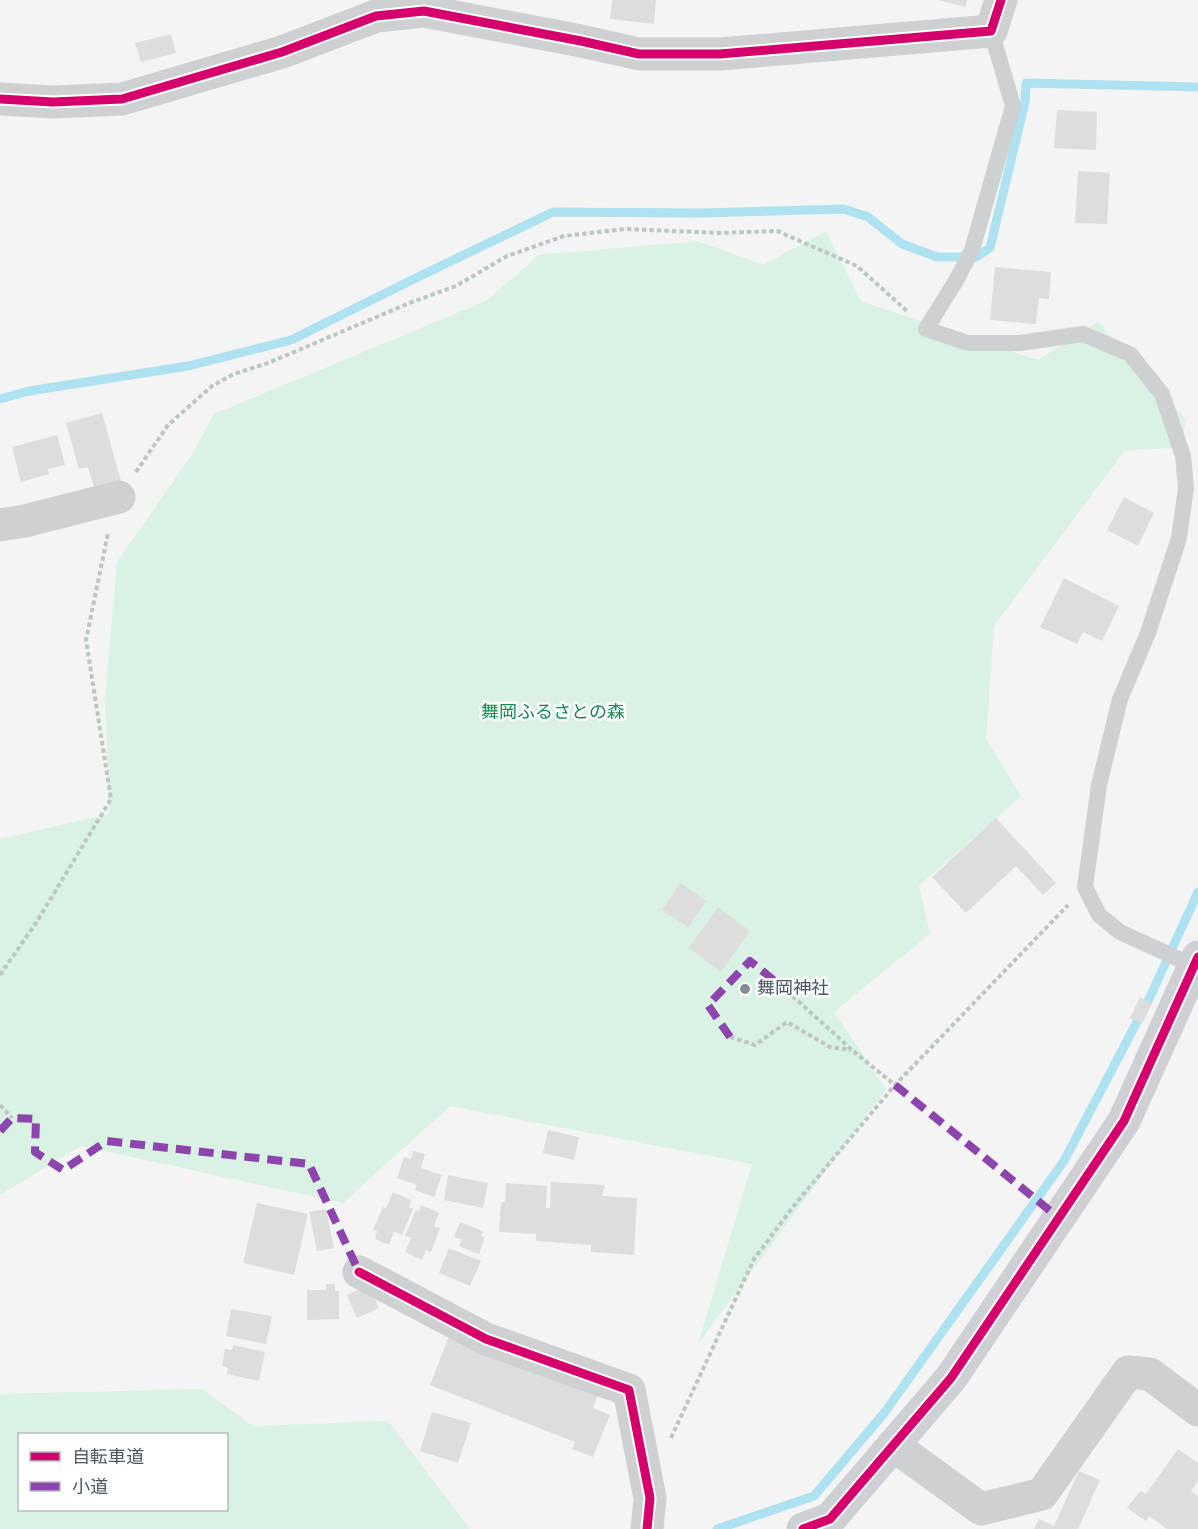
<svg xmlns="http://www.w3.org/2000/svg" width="1198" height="1529" viewBox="0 0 1198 1529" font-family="Overpass,'Noto Sans JP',sans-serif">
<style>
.green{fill:#d9f2e3;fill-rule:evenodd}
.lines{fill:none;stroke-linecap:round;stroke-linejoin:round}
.stream{stroke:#aee2f0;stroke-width:9}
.building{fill:#ddddde}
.path{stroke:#bcc7c4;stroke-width:4;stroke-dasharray:4.5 3;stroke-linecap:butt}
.lane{stroke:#ced0d2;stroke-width:16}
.street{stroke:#ced0d2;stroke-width:33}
.secondary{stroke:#ced0d4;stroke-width:33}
.quiet{stroke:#8e44ad;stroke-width:8;stroke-dasharray:15 8;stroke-linecap:butt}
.cycleway-casing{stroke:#fff;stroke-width:13}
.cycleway{stroke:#d6006c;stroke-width:9}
.poi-dot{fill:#868d94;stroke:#fff;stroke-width:2}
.labels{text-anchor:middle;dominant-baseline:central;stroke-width:5;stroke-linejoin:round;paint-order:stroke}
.park-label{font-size:18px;fill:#17864f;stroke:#fff}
.poi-label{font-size:18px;fill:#4a5661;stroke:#fff;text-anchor:start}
</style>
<rect width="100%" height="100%" fill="#f4f4f4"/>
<g class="green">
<polygon points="826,231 861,301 1038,360 1098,322 1186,420 1181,448 1125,450 994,626 986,739 1021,796 919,886 930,934 834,1012 886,1089 698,1344 752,1164 450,1106 343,1203 81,1146 0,1195 0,839 109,814 105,698 117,562 191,456 214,414 486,301 539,255 698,241 763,265"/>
<path d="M 202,1389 L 253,1426 L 388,1421 L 470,1529 L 0,1529 L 0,1394 ZM 226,1434 L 226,1510 L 20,1510 L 20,1434 Z"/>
</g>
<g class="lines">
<g class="stream">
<polyline points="0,399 29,391 188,366 291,340 418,277 553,212 701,213 844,209 868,217 902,244 937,257 976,257 990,248 1025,102 1026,83 1198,87"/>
<polyline points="717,1529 814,1496 885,1412 1064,1161 1150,997 1198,892"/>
</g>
</g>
<g class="building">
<polygon points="612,0 656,0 654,24 610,19"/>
<polygon points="938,0 967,0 966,7"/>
<polygon points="171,34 176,53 141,62 135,43"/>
<polygon points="1057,110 1097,112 1096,150 1054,148"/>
<polygon points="1078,171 1110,173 1107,224 1075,223"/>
<polygon points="995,267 1051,272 1049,299 1039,298 1036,324 990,320"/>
<polygon points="102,413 121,481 94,488 88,467 79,469 66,423"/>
<polygon points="57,435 65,465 48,469 49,474 21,482 12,447"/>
<polygon points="1124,497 1154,513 1138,546 1107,530"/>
<polygon points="1064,578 1119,606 1102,641 1083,632 1077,644 1040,627"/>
<polygon points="996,818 1056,883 1043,895 1016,866 966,913 932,877"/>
<polygon points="680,883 706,901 688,927 662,910"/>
<polygon points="718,907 750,931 721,972 689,948"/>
<polygon points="1140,997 1152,1004 1142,1024 1130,1018"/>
<polygon points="548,1130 579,1137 574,1160 543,1153"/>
<polygon points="413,1151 425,1154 421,1168 442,1175 434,1197 415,1190 417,1185 397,1178 404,1157 411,1159"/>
<polygon points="448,1175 488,1183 483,1208 444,1200"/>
<polygon points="551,1182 605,1185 602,1196 637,1198 634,1255 591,1252 591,1245 536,1241 536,1234 499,1232 501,1202 505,1202 506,1183 547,1186 546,1208 550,1208"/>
<polygon points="393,1192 411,1200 409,1207 413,1209 402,1235 394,1231 389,1245 375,1239 377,1231 373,1230 383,1207 386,1208"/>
<polygon points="257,1203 308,1214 294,1275 243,1263"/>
<polygon points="421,1205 439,1213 434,1226 440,1228 431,1252 426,1250 422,1260 405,1252 411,1238 405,1236 416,1210 419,1211"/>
<polygon points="326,1209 334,1248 317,1251 309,1212"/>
<polygon points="460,1222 483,1231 481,1236 485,1237 479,1254 459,1246 462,1240 454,1237"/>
<polygon points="449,1248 481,1261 470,1286 439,1273"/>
<polygon points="326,1284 335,1284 335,1291 339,1291 339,1319 307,1320 307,1290 326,1290"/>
<polygon points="369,1285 379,1308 357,1318 347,1295"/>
<polygon points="231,1309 272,1316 266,1344 226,1336"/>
<polygon points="451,1331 600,1389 593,1408 610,1415 593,1457 572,1449 575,1442 430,1385"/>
<polygon points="233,1345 265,1352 259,1381 227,1374 228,1368 222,1366 225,1349 232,1350"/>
<polygon points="432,1412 471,1423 458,1463 420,1451"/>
<polygon points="1178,1449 1198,1463 1198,1481 1191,1491 1198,1496 1198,1529 1167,1529 1149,1516 1146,1521 1127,1508 1140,1491 1146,1494"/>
<polygon points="1079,1471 1100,1480 1078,1529 1034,1529 1039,1519 1054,1526"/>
</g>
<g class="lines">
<g class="path">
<polyline points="136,472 168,425 212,386 234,374 268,363 412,302 456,286 507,256 564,236 625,229 720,233 777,231 857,266 908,312"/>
<polyline points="0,975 36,923 111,799 86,640 108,533"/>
<polyline points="787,991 852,1050 895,1085"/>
<polyline points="730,1037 755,1045 787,1022 830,1047 851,1050"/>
<polyline points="0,1105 12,1118"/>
<polyline points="671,1438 754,1259 796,1203 895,1085 1068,905"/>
</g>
<polyline class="lane" points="991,31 1013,106 972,250 957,279 926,329 968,343 1020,343 1083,334 1130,354 1162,394 1183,456 1186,488 1179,538 1148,633 1120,699 1099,785 1085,887 1099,915 1120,932 1194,966"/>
<g class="street">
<polyline points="0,99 53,102 122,99 282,52 376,16 424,11 581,41 639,54 720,54 991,31 1001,0"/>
<polyline points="0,525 25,521 119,497"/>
<polyline points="359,1272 486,1339 629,1390 650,1498 647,1529"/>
<polyline points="893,1445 981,1509 1042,1494 1128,1372 1150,1374 1198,1410"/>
</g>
<polyline class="secondary" points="803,1529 830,1519 951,1378 1124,1121 1198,957"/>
<g class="quiet">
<polyline points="730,1037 708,1005 750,961 787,991"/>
<polyline points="895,1085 1059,1218"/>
<polyline points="0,1131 12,1118 36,1119 35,1152 63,1170 107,1141 309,1164 359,1272"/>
</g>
<g class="cycleway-casing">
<g id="cycleway">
<polyline points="0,99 53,102 122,99 282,52 376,16 424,11 581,41 639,54 720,54 991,31 1001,0"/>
<polyline points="359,1272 486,1339 629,1390 650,1498 647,1529"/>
<polyline points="803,1529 830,1519 951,1378 1124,1121 1198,957"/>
</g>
</g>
<use href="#cycleway" class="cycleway"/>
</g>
<circle class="poi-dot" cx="745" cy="989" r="6"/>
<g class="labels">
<g class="park-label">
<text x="553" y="713">舞岡ふるさとの森</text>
</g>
<g class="poi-label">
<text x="757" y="989">舞岡神社</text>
</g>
</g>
<rect x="18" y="1433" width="210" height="78" fill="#ffffff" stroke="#b7bbc0" stroke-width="1.5"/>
<rect x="30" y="1452" width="30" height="9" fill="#d6006c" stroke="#b7bbc0" stroke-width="1.5"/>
<text x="72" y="1463" font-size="18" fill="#4a5661">自転車道</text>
<rect x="30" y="1482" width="30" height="9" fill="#8e44ad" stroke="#b7bbc0" stroke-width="1.5"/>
<text x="72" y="1493" font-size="18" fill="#4a5661">小道</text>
</svg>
